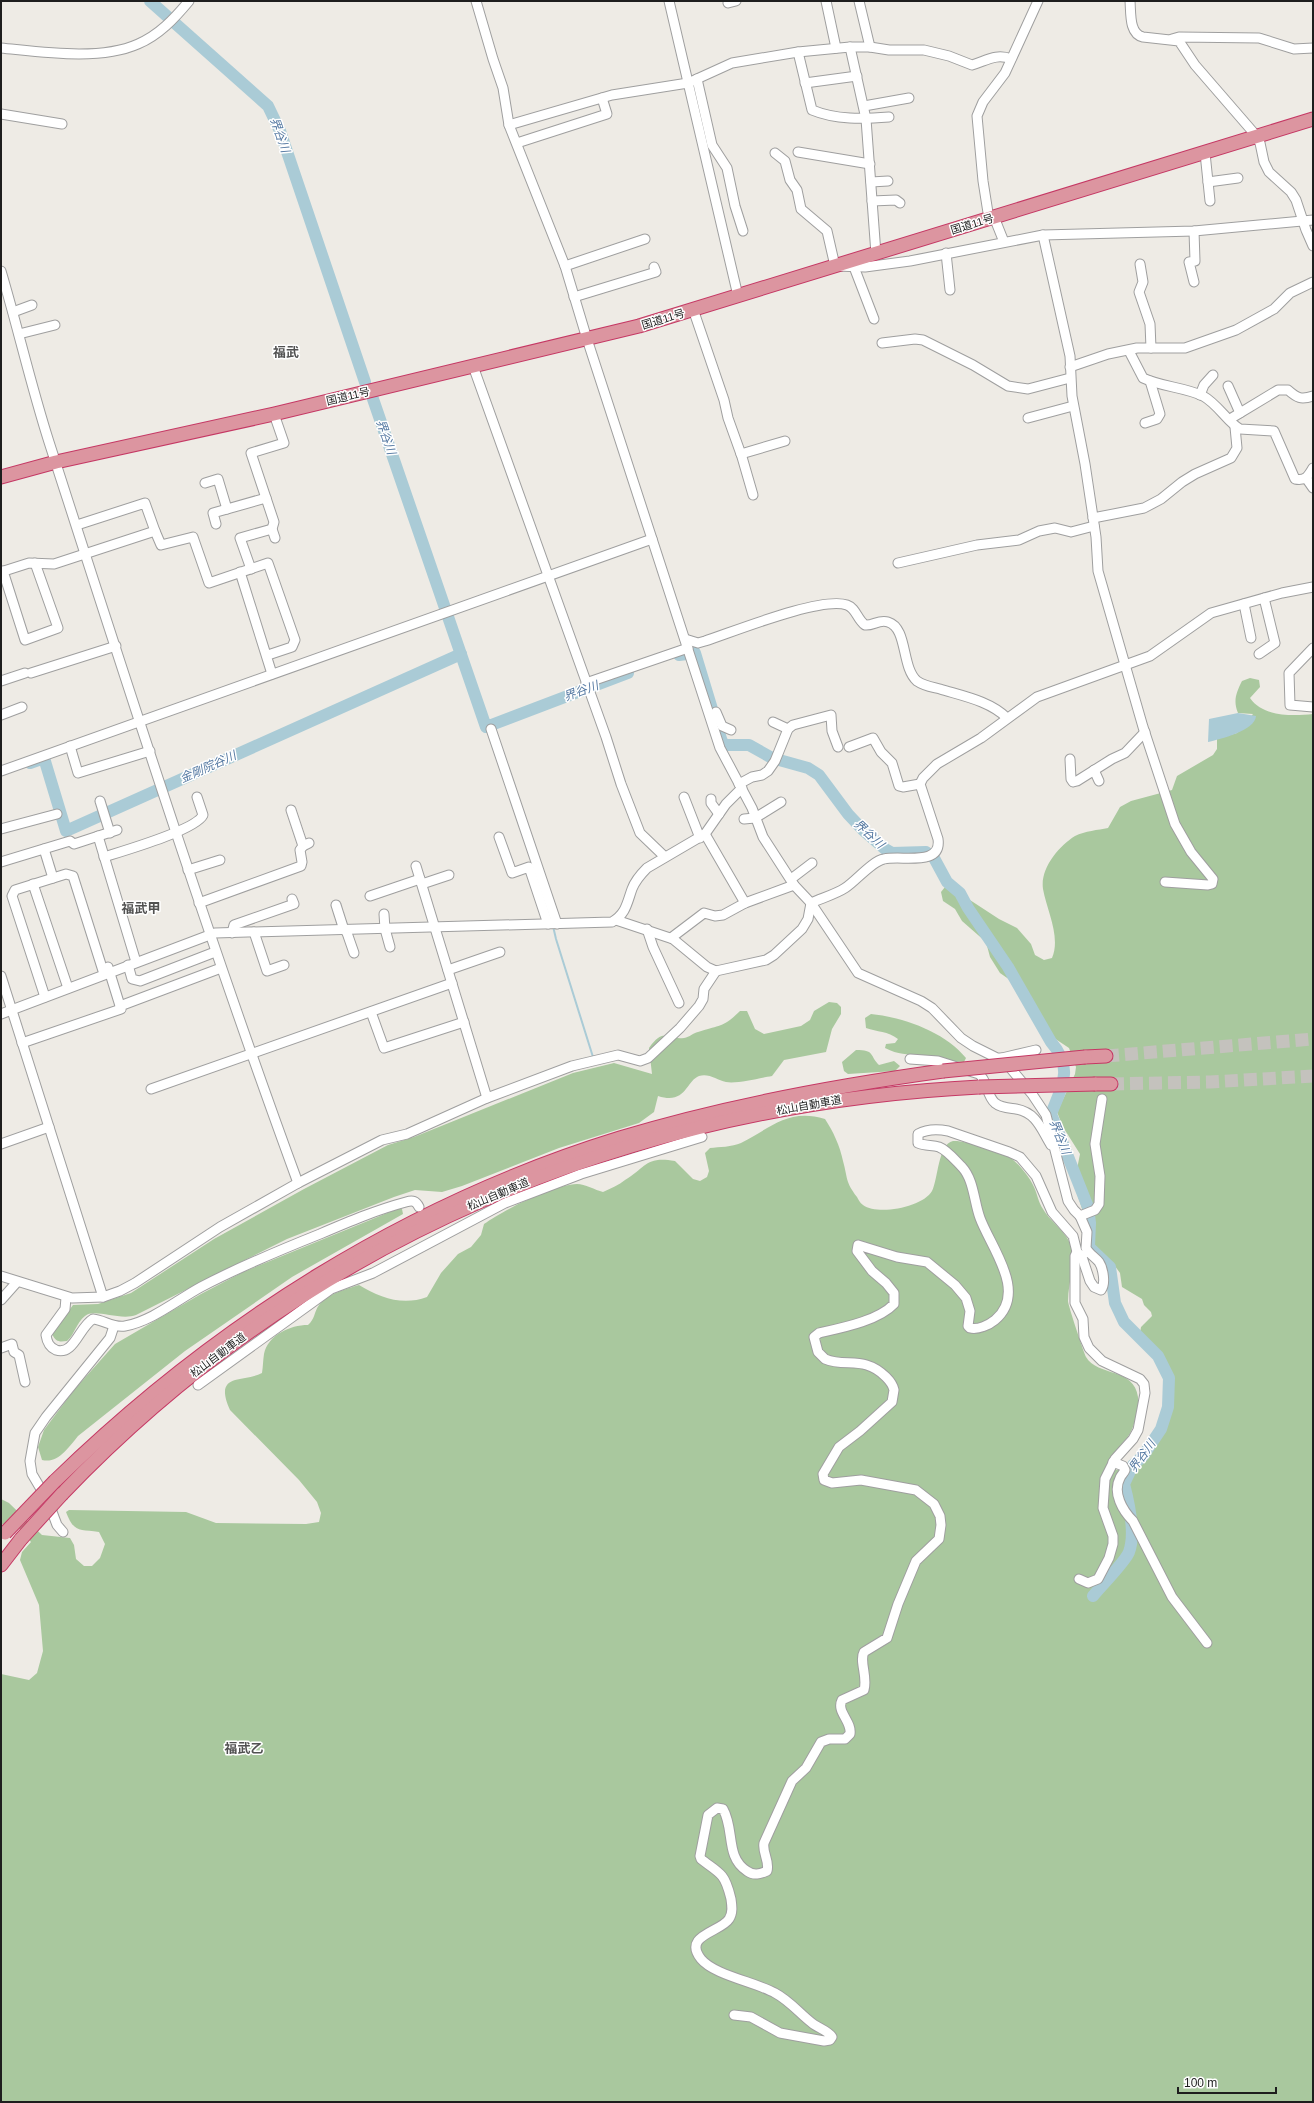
<svg xmlns="http://www.w3.org/2000/svg" width="1314" height="2103" viewBox="0 0 1314 2103" font-family="Helvetica,'Noto Sans JP',sans-serif">
<style>
.forest{fill:#a9c89e}
.water{fill:#aacbd6}
.lines{fill:none;stroke-linecap:round;stroke-linejoin:round}
.stream{stroke:#aacbd6;stroke-width:2}
.river{stroke:#aacbd6;stroke-width:12}
.highway-tunnel{stroke:#c4c2bd;stroke-width:13;stroke-dasharray:13 6;stroke-linecap:butt}
.minor-casing{stroke:#9f9f9f;stroke-width:11}
.highway-casing{stroke:#c53864;stroke-width:15}
.minor{stroke:#fff;stroke-width:9}
.highway{stroke:#dc95a0;stroke-width:13}
.highway-bridge-casing{stroke:#c53864;stroke-width:15;stroke-linecap:butt}
.highway-bridge{stroke:#dc95a0;stroke-width:13}
.labels{text-anchor:middle;dominant-baseline:central;stroke-width:3;stroke-linejoin:round;paint-order:stroke}
.street-label{font-size:11px;fill:#1e1e1e;stroke:#fff}
.water-label{font-size:12px;font-style:italic;fill:#5579a2;stroke:#fff}
.quarter-label{font-size:13px;font-weight:bold;fill:#515151;stroke:#fff}
</style>
<rect width="100%" height="100%" fill="#eeebe5"/>
<g class="forest">
<path d="M 1250,678 L 1259,680 L 1260,687 L 1250,698 C 1263,717 1292,716 1313,714 L 1313,2102 L 1,2102 L 1,1674 L 29,1680 L 37,1673 L 43,1651 L 39,1605 L 20,1560 L 22,1552 L 31,1542 L 20,1529 L 1,1524 L 1,1499 L 9,1503 L 42,1535 L 70,1538 L 74,1545 L 76,1559 L 84,1566 L 92,1566 L 100,1558 L 105,1544 L 99,1532 C 79,1529 74,1533 66,1512 L 69,1510 L 186,1512 L 216,1523 L 306,1524 L 319,1522 L 321,1513 L 317,1502 L 299,1480 L 230,1410 C 213,1372 243,1383 262,1373 C 263,1367 263,1360 264,1354 C 268,1335 290,1325 308,1325 C 315,1319 314,1312 319,1305 C 327,1294 346,1289 359,1285 C 380,1298 403,1306 427,1297 L 441,1273 L 458,1254 L 471,1247 L 481,1235 L 484,1224 C 503,1210 554,1185 577,1184 C 585,1184 595,1190 603,1192 C 611,1188 619,1185 625,1180 C 647,1167 645,1156 675,1161 L 693,1179 L 700,1181 L 707,1177 L 709,1171 L 705,1153 L 710,1148 C 719,1147 732,1147 741,1143 C 771,1128 788,1108 825,1119 C 833,1131 840,1146 843,1161 C 848,1179 845,1181 857,1197 C 858,1199 860,1203 863,1205 C 878,1216 923,1207 932,1191 C 938,1180 938,1144 953,1141 C 965,1140 995,1151 1007,1156 C 1016,1160 1029,1176 1033,1185 C 1037,1192 1038,1202 1043,1209 C 1051,1223 1068,1232 1072,1249 C 1075,1266 1068,1284 1068,1301 C 1068,1305 1084,1353 1086,1357 C 1098,1377 1134,1367 1138,1397 C 1139,1408 1135,1426 1129,1435 C 1121,1446 1112,1452 1110,1465 L 1117,1470 C 1126,1467 1139,1464 1146,1457 C 1163,1440 1178,1402 1173,1378 C 1169,1362 1151,1344 1140,1333 L 1141,1327 L 1152,1316 L 1151,1312 L 1144,1305 L 1142,1299 L 1122,1287 L 1120,1273 L 1112,1262 L 1094,1246 L 1074,1184 L 1080,1154 L 1063,1127 L 1057,1112 L 1075,1074 L 1076,1067 L 1069,1048 L 1054,1038 L 1023,986 L 1010,980 L 1000,973 L 990,957 L 986,942 L 962,921 L 955,909 L 943,901 L 941,892 L 945,887 L 950,887 L 999,919 L 1017,928 L 1031,944 L 1035,955 L 1044,960 L 1052,958 C 1061,937 1047,911 1043,889 C 1040,868 1059,846 1075,836 C 1085,831 1098,830 1108,828 L 1120,807 L 1131,801 L 1172,790 L 1177,776 L 1213,755 L 1217,749 L 1217,739 L 1237,733 L 1253,714 L 1238,713 C 1233,701 1236,693 1242,681 Z"/>
<path d="M 829,1002 L 837,1003 L 841,1007 L 841,1014 L 832,1029 L 826,1052 L 784,1060 L 772,1076 C 760,1078 737,1084 726,1082 C 717,1080 709,1073 699,1076 C 686,1081 686,1105 658,1096 L 654,1112 L 639,1123 L 559,1148 L 462,1186 L 442,1192 L 415,1190 L 394,1197 L 287,1239 L 136,1315 C 120,1321 94,1308 85,1316 C 76,1323 75,1334 67,1341 C 59,1342 56,1342 52,1334 L 73,1305 L 98,1304 L 131,1293 L 214,1239 L 304,1189 L 388,1145 L 414,1137 L 573,1073 L 614,1063 L 652,1074 L 649,1048 C 664,1027 666,1040 684,1038 C 690,1037 693,1033 698,1032 C 719,1025 723,1028 740,1011 L 747,1011 L 755,1029 L 764,1034 L 801,1026 L 810,1020 L 814,1011 Z"/>
<path d="M 871,1014 C 903,1017 945,1032 966,1058 L 964,1062 C 949,1062 935,1057 921,1055 C 906,1054 899,1055 885,1048 L 886,1044 L 895,1043 L 898,1039 C 888,1031 877,1032 866,1028 L 865,1018 Z"/>
<path d="M 856,1050 C 875,1050 869,1055 879,1065 L 894,1061 L 900,1066 L 895,1071 L 848,1074 L 844,1071 L 842,1062 Z"/>
<path d="M 397,1209 L 402,1209 L 403,1214 L 292,1277 L 185,1351 L 78,1436 C 69,1447 58,1464 42,1460 L 38,1447 L 44,1430 L 74,1390 L 115,1344 L 201,1294 L 243,1272 Z"/>
</g>
<path class="water" d="M 1238,713 L 1256,716 C 1255,731 1220,739 1208,742 L 1209,719 Z"/>
<g class="lines">
<g class="stream">
<polyline points="486,727 488,733"/>
<polyline points="553,926 556,939 593,1057"/>
</g>
<g class="river">
<polyline points="150,1 268,106 280,131 365,382"/>
<polyline points="373,399 486,727 628,673"/>
<path d="M 679,655 L 695,653 L 722,742 L 726,745 L 749,745 L 772,758 L 808,768 L 819,775 L 848,814 L 863,830 L 885,849 L 892,853 L 926,852 L 934,858 L 947,882 L 960,893 L 968,908 L 1008,967 L 1051,1042 C 1074,1068 1062,1086 1051,1114 L 1088,1207 L 1090,1223 L 1089,1247 L 1110,1267 L 1115,1303 L 1124,1322 L 1158,1356 L 1169,1378 L 1168,1407 L 1161,1429 L 1143,1456 L 1133,1465 L 1124,1484 C 1129,1503 1136,1533 1129,1552 C 1126,1561 1100,1587 1093,1596"/>
<polyline points="30,763 44,758 66,831 461,654"/>
</g>
<g class="highway-tunnel">
<polyline points="1106,1056 1313,1039"/>
<polyline points="1111,1084 1210,1082 1313,1076"/>
</g>
<g class="minor-casing">
<g id="minor">
<polyline points="476,1 493,59 503,88 509,125 565,266 587,339 720,748 752,808 763,837 794,885 811,903 858,973 921,1001 932,1008 961,1038 973,1046 997,1058 1002,1058 1032,1094 1046,1115 1068,1201 1074,1210 1080,1216 1095,1210 1099,1204 1100,1176 1095,1144 1102,1099"/>
<polyline points="669,1 738,296"/>
<polyline points="826,1 836,48"/>
<polyline points="859,1 870,47"/>
<path d="M 1130,1 C 1131,13 1129,34 1143,37 L 1179,41 L 1195,65 L 1253,132 L 1260,143 L 1264,162 L 1269,172 L 1291,192 L 1296,200 L 1306,230 L 1313,246"/>
<polyline points="728,3 736,1"/>
<polyline points="1172,39 1179,37 1259,38 1294,49 1313,48"/>
<polyline points="850,47 866,119 876,254"/>
<path d="M 1,48 C 42,52 100,61 138,44 C 159,35 174,19 189,1"/>
<path d="M 798,52 L 812,110 C 836,120 863,119 889,117"/>
<polyline points="697,79 712,145 727,168 735,206 743,231"/>
<polyline points="805,83 857,76"/>
<polyline points="864,106 909,98"/>
<polyline points="1,114 62,124"/>
<path d="M 509,125 L 612,95 L 688,83 L 732,63 L 798,52 L 850,47 L 870,47 L 889,50 L 924,50 L 949,56 L 972,65 C 986,61 996,53 1011,59"/>
<polyline points="517,143 607,114 602,98"/>
<polyline points="798,152 870,164"/>
<polyline points="775,153 785,161 790,180 797,190 801,209 827,231 835,266 865,267 910,261 1043,235 1194,231 1313,220"/>
<polyline points="1205,153 1210,201"/>
<polyline points="871,182 888,181"/>
<polyline points="1208,182 1238,178"/>
<polyline points="872,201 896,200 900,203"/>
<polyline points="994,217 1004,242"/>
<polyline points="989,219 983,181 977,116 983,102 1005,73 1038,1"/>
<polyline points="1194,231 1195,261 1189,262 1194,282"/>
<polyline points="1043,235 1070,356 1072,396 1085,464 1096,537 1098,571 1143,727 1175,824 1191,852 1213,879 1212,884 1208,885 1165,882"/>
<polyline points="946,253 950,290"/>
<polyline points="1140,264 1143,282 1139,292 1150,324 1151,348"/>
<polyline points="565,266 645,239"/>
<polyline points="854,267 874,319"/>
<path d="M 1,271 C 18,328 31,386 49,442 C 129,690 208,938 298,1183"/>
<polyline points="574,297 656,272 654,267"/>
<polyline points="693,309 724,400 728,418 742,457 753,495"/>
<polyline points="13,312 32,305"/>
<polyline points="19,334 55,325"/>
<polyline points="882,343 915,339 923,340 973,365 1008,386 1028,389 1070,378"/>
<path d="M 1129,351 L 1143,378 C 1162,387 1184,387 1203,396 C 1218,404 1228,423 1240,429 L 1274,431 L 1295,479 C 1306,481 1308,476 1313,468"/>
<polyline points="473,366 606,737 621,784 640,833 665,857"/>
<polyline points="1070,367 1108,354 1137,348 1185,348 1236,330 1274,309 1290,293 1313,282"/>
<polyline points="1228,386 1240,413"/>
<polyline points="1200,395 1204,385 1213,375"/>
<polyline points="274,414 284,443 251,453 274,522 272,529 275,538"/>
<polyline points="1028,418 1073,406"/>
<path d="M 1230,419 L 1278,390 L 1288,390 C 1297,398 1301,400 1313,396"/>
<polyline points="1145,423 1157,419 1160,414 1150,381"/>
<polyline points="741,454 785,441"/>
<polyline points="1306,478 1313,488"/>
<polyline points="205,483 218,479 227,509"/>
<polyline points="1093,518 1144,508 1161,499 1182,482 1195,474 1231,458 1237,448 1235,427"/>
<polyline points="216,524 213,513 266,498"/>
<polyline points="155,531 161,545 193,537 209,583 268,563 295,640 292,647 268,655"/>
<polyline points="898,563 977,545 1019,540 1039,531 1055,528 1071,532 1094,526"/>
<polyline points="251,569 240,538 272,529"/>
<polyline points="3,571 25,640 58,628 35,563"/>
<polyline points="1,572 29,563 54,564 155,531 145,503 77,525"/>
<polyline points="240,572 272,674"/>
<polyline points="1244,604 1251,638"/>
<path d="M 685,639 L 698,643 L 705,641 C 733,632 821,596 847,605 C 856,608 857,619 865,625 C 873,626 879,619 888,622 C 908,628 901,667 917,681 C 924,686 932,687 940,689 C 963,696 990,701 1007,718"/>
<polyline points="1313,648 1289,673 1290,705 1313,707"/>
<polyline points="1259,654 1275,643 1264,598"/>
<polyline points="31,673 116,646"/>
<polyline points="1,681 25,673"/>
<polyline points="586,683 688,648"/>
<polyline points="716,712 722,726 731,730"/>
<polyline points="1,715 22,707"/>
<polyline points="773,722 788,729"/>
<polyline points="491,729 557,924"/>
<polyline points="70,746 78,773 150,751"/>
<polyline points="849,747 873,738 881,752 892,763 899,786 903,787 920,784"/>
<polyline points="1070,759 1071,779 1073,782 1077,781 1112,759 1125,753 1145,732"/>
<polyline points="1094,770 1099,781"/>
<polyline points="1,771 652,539"/>
<polyline points="739,784 752,777 762,775 768,771 775,761 788,729 793,725 831,715 832,731 838,747"/>
<polyline points="684,797 700,838"/>
<polyline points="711,799 711,803 719,814"/>
<polyline points="100,801 110,833"/>
<polyline points="291,810 303,846"/>
<polyline points="744,819 755,818 781,802"/>
<polyline points="1,829 57,814"/>
<polyline points="705,834 745,903"/>
<polyline points="98,836 136,962"/>
<polyline points="499,837 512,873 529,867 548,924"/>
<polyline points="44,849 53,878"/>
<path d="M 104,857 C 123,851 196,830 203,815 L 197,797"/>
<polyline points="1,862 70,841 74,844 117,830"/>
<polyline points="416,866 487,1098"/>
<polyline points="188,870 220,860"/>
<polyline points="791,879 812,863"/>
<polyline points="33,884 68,988"/>
<polyline points="422,884 449,875"/>
<polyline points="370,896 420,879"/>
<polyline points="199,903 301,866 302,862 300,850 303,846 309,843"/>
<polyline points="336,905 344,930"/>
<polyline points="384,914 385,929 390,947"/>
<path d="M 616,920 L 673,939 L 707,967 L 716,971 L 766,960 L 774,955 L 802,929 L 808,919 L 811,903 C 822,898 836,894 845,888 C 856,881 872,861 884,859 C 902,855 942,867 938,839 L 920,784 L 923,778 L 937,764 L 981,738 L 1037,697 L 1150,656 L 1211,613 L 1282,593 L 1313,587"/>
<polyline points="647,929 653,947 679,1003"/>
<polyline points="346,930 354,953"/>
<polyline points="254,932 267,971 284,965"/>
<polyline points="232,933 234,925 294,904 292,899"/>
<polyline points="671,938 704,913 715,916 723,915 745,903 794,885"/>
<polyline points="128,965 132,979 140,981 215,952"/>
<polyline points="448,970 500,952"/>
<polyline points="1,976 103,1297"/>
<polyline points="45,997 12,896 15,890 66,874 73,876 104,974"/>
<polyline points="120,1006 221,968"/>
<polyline points="371,1012 384,1048 464,1022"/>
<path d="M 1,1014 L 215,933 L 612,922 C 626,914 627,903 632,889 C 635,881 641,874 647,868 L 705,834 L 726,804 L 742,788"/>
<polyline points="22,1043 121,1009 108,967"/>
<polyline points="1002,1058 1036,1050"/>
<path d="M 910,1059 L 938,1061 L 979,1074 C 988,1081 986,1095 995,1103 C 1001,1108 1009,1108 1016,1109 C 1037,1113 1041,1129 1051,1145"/>
<polyline points="151,1089 452,983"/>
<polyline points="1,1144 49,1127"/>
<polyline points="1077,1252 1075,1256 1075,1303 1083,1319 1084,1337 1089,1348 1102,1361 1140,1379 1144,1384 1145,1393 1138,1430 1133,1439 1115,1459 1105,1479 1103,1508 1113,1536 1113,1544 1109,1558 1098,1579 1088,1583 1079,1579"/>
<polyline points="1,1276 72,1298 103,1297 120,1291 135,1283 220,1227 298,1183 382,1140 407,1134 487,1098 572,1066 618,1055 640,1061 648,1058 680,1028 699,1006 703,999 704,989 716,971"/>
<path d="M 66,1298 L 65,1309 L 46,1335 C 47,1342 49,1347 56,1350 C 74,1356 79,1327 93,1319 C 104,1320 113,1328 125,1326 C 152,1321 177,1300 201,1287 C 239,1267 280,1250 320,1234 C 348,1222 376,1210 406,1202 C 413,1200 416,1201 419,1207"/>
<polyline points="1,1300 17,1282"/>
<polyline points="1,1348 12,1344 14,1352 19,1355 25,1382"/>
<polyline points="198,1385 331,1289 373,1273 505,1203 581,1174 702,1137"/>
<path d="M 1113,1462 L 1123,1466 L 1125,1470 C 1124,1473 1121,1475 1120,1478 C 1112,1493 1123,1511 1133,1521 L 1172,1597 L 1207,1643"/>
<polyline points="63,1532 57,1525 48,1501 32,1474 30,1461 35,1433 46,1417 110,1338 114,1326"/>
<path d="M 734,2015 L 751,2017 L 780,2033 L 824,2041 L 830,2040 L 832,2037 C 829,2031 818,2028 812,2023 C 799,2013 790,2001 775,1993 C 755,1982 714,1975 701,1959 C 682,1935 721,1932 729,1919 C 733,1913 732,1906 731,1899 C 729,1891 727,1882 722,1876 C 716,1869 708,1865 701,1859 L 700,1856 L 708,1815 L 717,1808 L 723,1809 C 735,1830 725,1857 747,1871 C 754,1876 760,1874 767,1871 C 770,1861 762,1853 764,1843 L 792,1781 L 806,1768 L 821,1742 L 829,1739 L 845,1739 L 850,1734 C 852,1721 836,1712 842,1700 L 864,1690 C 868,1677 859,1661 864,1652 L 887,1638 L 898,1604 L 916,1561 L 939,1539 L 941,1525 L 940,1516 L 934,1504 L 916,1490 L 861,1480 L 832,1483 L 824,1480 L 823,1474 L 839,1447 L 860,1431 L 892,1402 L 894,1390 C 893,1385 890,1381 886,1377 C 864,1355 846,1368 825,1359 L 818,1352 L 814,1337 L 819,1333 C 841,1328 878,1321 894,1304 L 894,1293 L 886,1283 L 872,1271 L 857,1251 L 858,1245 L 897,1257 L 927,1262 L 955,1285 L 966,1298 L 970,1311 L 968,1326 L 970,1328 C 978,1330 989,1325 995,1320 C 1028,1292 991,1248 980,1218 C 974,1202 974,1180 962,1167 C 956,1161 947,1150 939,1147 C 932,1145 925,1146 918,1143 L 918,1134 C 927,1129 938,1129 948,1131 L 1009,1152 L 1020,1157 L 1036,1176 L 1052,1212 L 1073,1236 L 1077,1252 L 1082,1257 L 1090,1281 L 1094,1287 L 1101,1290 C 1106,1284 1103,1268 1099,1262 C 1095,1257 1089,1254 1086,1248 L 1087,1232 L 1080,1216"/>
</g>
</g>
<g class="highway-casing">
<g id="highway">
<polyline points="1,477 56,462 274,414 639,326 1313,119"/>
<polyline points="1085,1057 1106,1056"/>
<polyline points="1095,1084 1111,1084"/>
<path d="M 55,1481 C 215,1325 406,1204 620,1138 C 725,1106 834,1086 943,1071"/>
<path d="M 62,1494 C 307,1238 628,1105 979,1087"/>
<polyline points="1,1565 21,1539"/>
</g>
</g>
<use href="#minor" class="minor"/>
<use href="#highway" class="highway"/>
<g class="highway-bridge-casing">
<g id="highway-bridge">
<polyline points="943,1071 1085,1057"/>
<polyline points="979,1087 1095,1084"/>
<polyline points="5,1533 55,1481"/>
<polyline points="21,1539 62,1494"/>
</g>
</g>
<use href="#highway-bridge" class="highway-bridge"/>
</g>
<g class="labels">
<g class="street-label">
<text transform="translate(972 224) rotate(-17)">国道11号</text>
<text transform="translate(663 319) rotate(-17)">国道11号</text>
<text transform="translate(348 396) rotate(-13)">国道11号</text>
<text transform="translate(809 1105) rotate(-10)">松山自動車道</text>
<text transform="translate(498 1194) rotate(-23)">松山自動車道</text>
<text transform="translate(218 1355) rotate(-37)">松山自動車道</text>
</g>
<g class="water-label">
<text transform="translate(280 135) rotate(71)">界谷川</text>
<text transform="translate(386 437) rotate(71)">界谷川</text>
<text transform="translate(581 691) rotate(-20)">界谷川</text>
<text transform="translate(208 767) rotate(-24)">金剛院谷川</text>
<text transform="translate(869 834) rotate(43)">界谷川</text>
<text transform="translate(1060 1137) rotate(68)">界谷川</text>
<text transform="translate(1142 1456) rotate(-54)">界谷川</text>
</g>
<g class="quarter-label">
<text x="286" y="352">福武</text>
<text x="141" y="908">福武甲</text>
<text x="244" y="1748">福武乙</text>
</g>
</g>
<rect width="1314" height="2103" fill="none" stroke="#1e1e1e" stroke-width="4"/>
<path d="M1178 2087v6h98v-6" fill="none" stroke="#1e1e1e" stroke-width="2"/>
<text x="1184" y="2087" font-size="12" fill="#1e1e1e" stroke="#ffffff" stroke-width="3" paint-order="stroke">100 m</text>
</svg>
